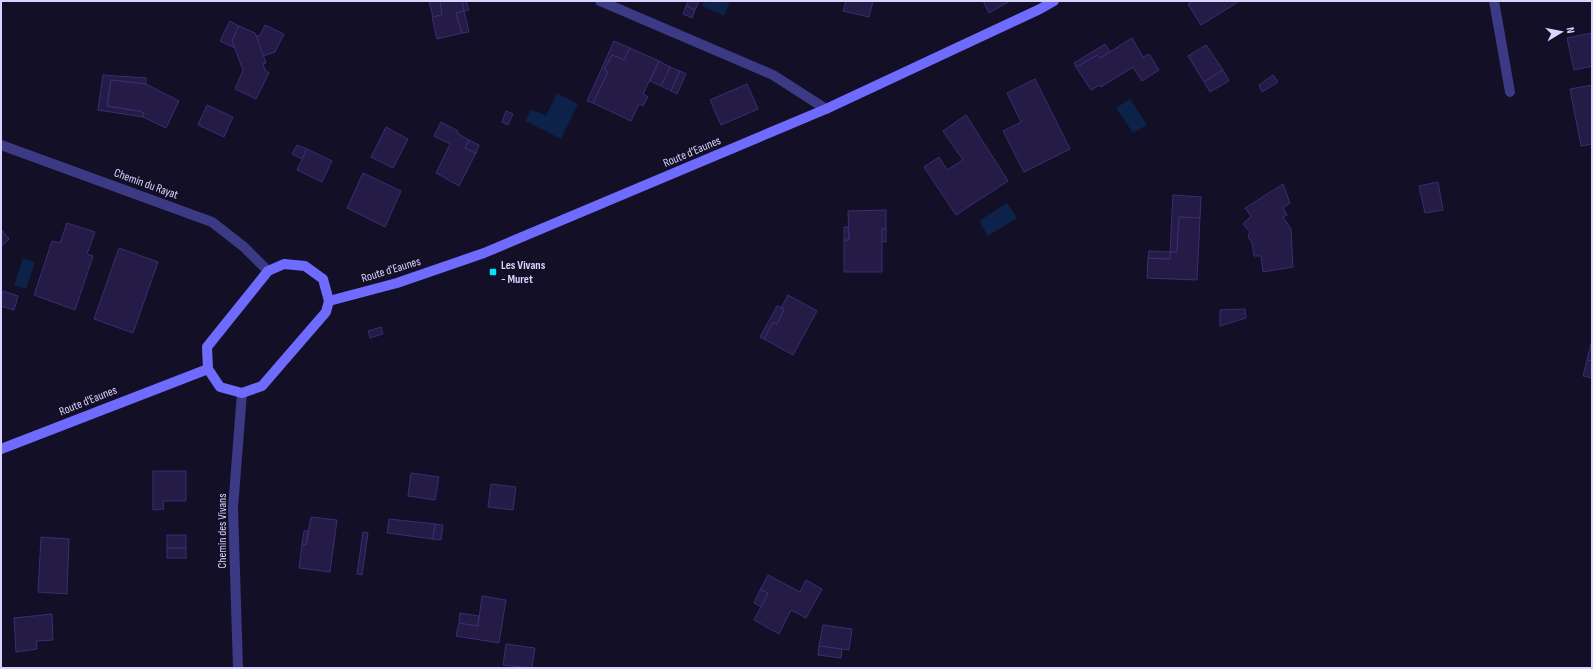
<svg xmlns="http://www.w3.org/2000/svg" width="1593" height="669" viewBox="0 0 1593 669" font-family="'Sofia Sans Condensed',sans-serif">
<style>
.water{fill:#0c2248}
.building{fill:#241b47;stroke:#3b2d73}
.lines{fill:none;stroke-linecap:round;stroke-linejoin:round}
.street{stroke:#3d3a85;stroke-width:10}
.secondary{stroke:#6f6bff;stroke-width:10}
.poi-dot{fill:#00e5ff;stroke:#130f26;stroke-width:1.5}
.labels{text-anchor:middle;dominant-baseline:central;stroke-width:3;stroke-linejoin:round;paint-order:stroke}
.street-label{font-size:12px;fill:#d9d4ff;stroke:#130f26}
.poi-label{font-size:12px;font-weight:bold;fill:#d9d4ff;stroke:#130f26;text-anchor:start}
</style>
<rect width="100%" height="100%" fill="#130f26"/>
<g class="water">
<polygon points="704,1 730,1 724,16 702,6"/>
<polygon points="557,93 578,104 561,139 525,121 531,109 546,116"/>
<polygon points="1130,99 1147,125 1133,133 1116,108"/>
<polygon points="1007,203 1017,218 988,236 979,221"/>
<polygon points="23,258 35,262 26,289 14,285"/>
</g>
<g class="building">
<polygon points="429,1 440,1 442,15 433,17"/>
<polygon points="440,1 462,1 464,11 456,13 462,33 437,39 432,17 442,15"/>
<polygon points="462,1 466,1 469,10 464,11"/>
<polygon points="688,1 699,1 695,10 686,6"/>
<polygon points="846,1 873,1 869,17 843,11"/>
<polygon points="983,1 1010,1 989,13"/>
<polygon points="1193,1 1238,1 1238,2 1201,25 1188,4"/>
<polygon points="686,6 695,10 692,18 683,14"/>
<polygon points="464,11 469,32 462,33 456,13"/>
<polygon points="230,21 239,26 232,41 235,48 220,41"/>
<polygon points="265,25 284,34 275,52 263,56 256,36 260,35"/>
<polygon points="239,26 255,33 266,63 263,64 265,70 269,73 256,99 235,89 243,70 232,41"/>
<polygon points="1592,33 1592,66 1574,70 1567,38"/>
<polygon points="1132,38 1143,57 1149,54 1159,70 1142,81 1133,67 1101,87 1100,85 1091,90 1076,67 1097,55 1100,58"/>
<polygon points="614,41 630,48 624,60 612,55 604,70 608,72 593,103 587,101"/>
<polygon points="1105,44 1110,52 1100,58 1097,55 1076,67 1074,63"/>
<polygon points="1206,45 1223,70 1204,82 1188,56"/>
<polygon points="630,48 659,61 643,94 648,97 643,106 639,104 631,121 593,103 608,72 604,70 612,55 624,60"/>
<polygon points="659,61 670,67 661,86 650,81"/>
<polygon points="670,67 680,71 671,91 661,86"/>
<polygon points="1223,70 1229,81 1210,92 1204,82"/>
<polygon points="680,71 686,74 677,94 671,91"/>
<polygon points="103,75 146,78 146,84 111,80 107,106 139,111 144,113 143,117 98,110"/>
<polygon points="1273,75 1278,82 1262,92 1259,85"/>
<polygon points="1035,79 1070,149 1024,172 1003,131 1021,122 1007,93"/>
<polygon points="111,80 146,84 179,101 166,128 143,117 144,113 139,111 107,106"/>
<polygon points="747,84 758,109 721,125 710,100"/>
<polygon points="1592,85 1592,144 1581,146 1570,89"/>
<polygon points="207,105 233,117 224,137 198,125"/>
<polygon points="506,111 513,114 508,125 502,122"/>
<polygon points="966,115 1008,181 956,215 924,167 939,157 947,170 963,160 943,131"/>
<polygon points="441,122 458,131 457,133 469,140 465,148 476,153 459,186 436,173 450,144 434,136"/>
<polygon points="386,127 408,139 393,168 371,157"/>
<polygon points="469,140 479,145 476,153 465,148"/>
<polygon points="297,145 307,149 302,159 292,154"/>
<polygon points="307,149 332,161 322,182 297,170"/>
<polygon points="363,173 401,191 385,227 347,208"/>
<polygon points="1438,182 1443,210 1425,213 1419,186"/>
<polygon points="1283,184 1290,203 1283,208 1287,215 1283,217 1291,229 1293,267 1263,272 1261,256 1254,256 1252,243 1248,237 1250,232 1243,224 1251,216 1245,208"/>
<polygon points="1173,195 1201,197 1200,218 1179,217 1177,252 1170,252"/>
<polygon points="886,210 886,229 882,229 882,272 844,272 844,240 849,240 848,211"/>
<polygon points="1179,217 1200,218 1197,280 1147,278 1148,258 1170,259 1170,252 1177,252"/>
<polygon points="67,223 95,232 87,254 93,256 75,310 34,295 52,241 60,243"/>
<polygon points="844,227 848,227 849,240 844,240"/>
<polygon points="1,229 9,239 1,247"/>
<rect x="882" y="229" width="4" height="13"/>
<polygon points="119,248 158,262 133,333 94,319"/>
<polygon points="1149,251 1170,252 1170,259 1148,258"/>
<polygon points="3,291 18,296 14,310 1,306 1,297"/>
<polygon points="788,295 817,311 793,355 764,339 773,322 777,324 784,309 781,308"/>
<polygon points="777,306 784,309 777,324 773,322 764,339 760,337"/>
<polygon points="1245,309 1246,318 1220,326 1220,310"/>
<polygon points="381,327 383,334 370,338 368,331"/>
<polygon points="1592,340 1592,361 1587,360"/>
<polygon points="1587,360 1592,361 1592,378 1583,376"/>
<polygon points="153,471 186,471 186,501 163,501 164,509 153,510"/>
<polygon points="411,473 439,477 435,500 408,496"/>
<polygon points="491,484 516,487 513,510 488,507"/>
<polygon points="311,517 337,520 330,572 299,568 302,544 306,545"/>
<polygon points="389,519 435,524 433,539 387,533"/>
<polygon points="435,524 443,525 441,540 433,539"/>
<polygon points="304,531 308,531 306,545 302,544"/>
<polygon points="363,532 368,533 362,575 357,574"/>
<rect x="167" y="535" width="19" height="13"/>
<polygon points="41,537 69,539 67,594 38,592"/>
<rect x="167" y="548" width="19" height="10"/>
<polygon points="768,575 800,592 806,580 822,589 806,618 791,610 779,634 754,620 768,593 760,590"/>
<polygon points="760,590 768,593 761,607 754,603"/>
<polygon points="482,596 506,600 499,643 456,636 459,623 478,626"/>
<polygon points="460,613 479,616 478,626 459,623"/>
<polygon points="52,614 53,640 36,641 37,649 16,652 14,618"/>
<polygon points="823,625 852,629 849,650 819,646"/>
<polygon points="506,644 535,648 532,668 503,665"/>
<polygon points="819,646 842,649 841,658 818,655"/>
</g>
<g class="lines">
<g class="street">
<polyline points="600,1 773,75 826,109"/>
<polyline points="1494,1 1510,92"/>
<polyline points="1,145 212,222 244,247 268,271"/>
<polyline points="238,668 233,508 242,393"/>
</g>
<g class="secondary">
<polygon points="284,264 305,266 323,279 329,301 326,312 262,386 242,393 220,387 208,369 207,347 268,271"/>
<polyline points="329,301 397,283 484,253 826,109 1040,9 1054,1"/>
<polyline points="1,449 208,369"/>
</g>
</g>
<rect class="poi-dot" x="489" y="268" width="8" height="8" rx="2"/>
<g class="labels">
<g class="street-label">
<text transform="translate(692 152) rotate(-23)">Route d'Eaunes</text>
<text transform="translate(146 184) rotate(20)">Chemin du Rayat</text>
<text transform="translate(391 270) rotate(-17)">Route d'Eaunes</text>
<text transform="translate(88 401) rotate(-22)">Route d'Eaunes</text>
<text transform="translate(222 531) rotate(-90)">Chemin des Vivans</text>
</g>
<g class="poi-label">
<text x="501" y="265">Les Vivans<tspan x="501" dy="14">- Muret</tspan></text>
</g>
</g>
<rect width="1593" height="669" fill="none" stroke="#d9d4ff" stroke-width="4"/>
<g transform="translate(1561 32) rotate(80)" stroke="#130f26" stroke-width="3" paint-order="stroke">
<path d="M0-3L7 15L0 10L-7 15Z" fill="#d9d4ff"/>
<text y="-6" font-size="11" font-weight="bold" text-anchor="middle" fill="#d9d4ff">N</text>
</g>
</svg>
